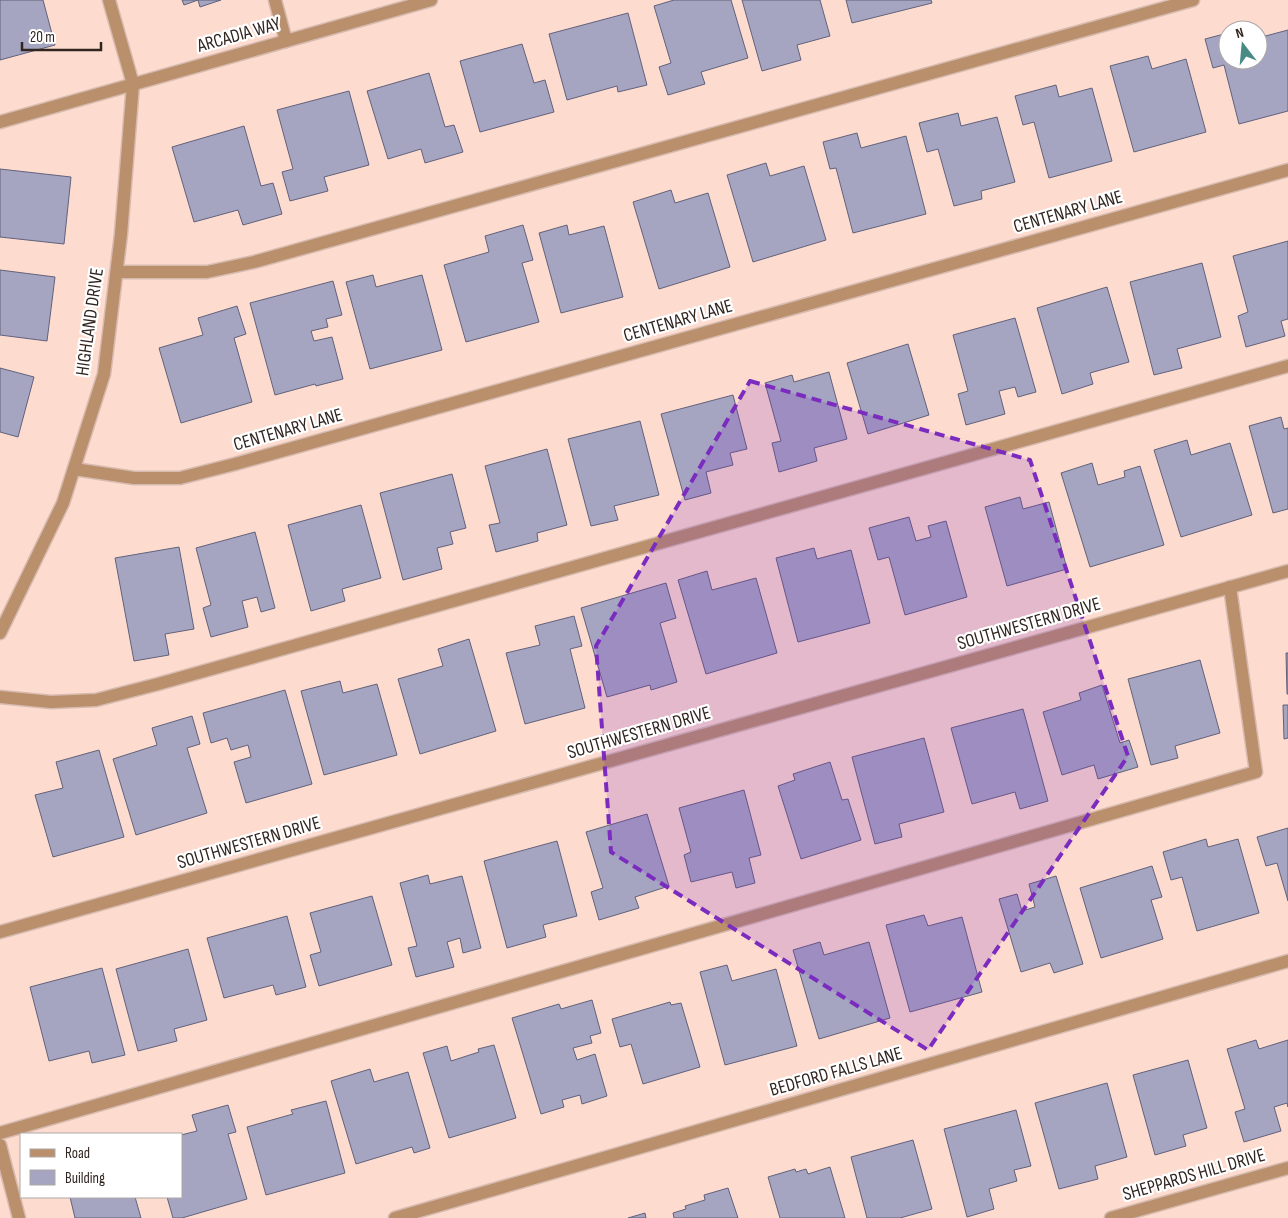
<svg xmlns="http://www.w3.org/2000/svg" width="1288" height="1218" viewBox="0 0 1288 1218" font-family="'Sofia Sans Condensed',sans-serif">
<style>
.building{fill:#a5a5c1;stroke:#62617b}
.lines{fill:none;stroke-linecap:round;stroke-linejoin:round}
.service-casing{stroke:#d8bbb0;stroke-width:15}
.minor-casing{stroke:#d8bbb0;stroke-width:15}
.tertiary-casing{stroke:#d8bbb0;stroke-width:15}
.service{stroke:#b98f6c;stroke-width:12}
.minor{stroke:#b98f6c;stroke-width:12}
.tertiary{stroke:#b98f6c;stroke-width:12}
.marked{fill:#7b2cbf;fill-opacity:0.2;stroke:#7b2cbf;stroke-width:4;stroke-dasharray:10 6;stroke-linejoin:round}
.labels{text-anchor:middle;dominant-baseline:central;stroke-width:4.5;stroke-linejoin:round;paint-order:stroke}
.street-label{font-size:19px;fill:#312520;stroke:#fff}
</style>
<rect width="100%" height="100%" fill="#fddccf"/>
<g class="building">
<polygon points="0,0 43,0 55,45 0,60"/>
<polygon points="182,0 221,0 200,7 198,0 184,5"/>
<polygon points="674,0 731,0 748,58 701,72 705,84 668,95 659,67 671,63 654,6"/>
<polygon points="742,0 820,0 830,36 797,45 801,60 762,71"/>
<polygon points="846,0 931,0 932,3 852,23"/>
<polygon points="628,13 647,85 618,92 617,86 567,100 549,34"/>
<polygon points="1288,30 1288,111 1239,124 1224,65 1213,68 1205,39 1228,33 1228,60 1258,60 1258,38"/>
<polygon points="522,44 534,83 545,80 554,112 480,132 460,61"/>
<polygon points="1148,56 1152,69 1186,59 1206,132 1134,152 1110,66"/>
<polygon points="429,73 445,127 454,125 463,152 425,163 421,149 388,159 367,91"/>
<polygon points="1056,85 1059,97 1092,88 1112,161 1049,178 1034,122 1023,125 1015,96"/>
<polygon points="349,91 369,165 324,177 328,191 290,201 282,172 293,169 277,110"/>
<polygon points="958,113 961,126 997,117 1015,182 981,191 982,199 954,206 938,149 927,152 919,123"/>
<polygon points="244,126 261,186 273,183 282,214 243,225 238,210 194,222 172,147"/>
<polygon points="857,133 861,148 906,136 926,214 853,233 836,168 830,169 823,142"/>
<polygon points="766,163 770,176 804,166 826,240 753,262 727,175"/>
<polygon points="0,169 71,177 64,244 0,237"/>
<polygon points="671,190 675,203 708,193 730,267 659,289 633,202"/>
<polygon points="523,225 533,260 522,263 539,322 466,342 444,265 489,252 485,236"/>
<polygon points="567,225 569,235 604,226 623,297 561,313 539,233"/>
<polygon points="1288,241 1288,319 1281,321 1285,336 1246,347 1238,316 1248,312 1233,256"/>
<polygon points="1202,263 1221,337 1177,349 1182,368 1154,375 1130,282"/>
<polygon points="0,270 55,277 47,341 0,335"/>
<polygon points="373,275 376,287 422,275 442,350 370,369 346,282"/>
<polygon points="333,281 342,315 326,319 328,327 311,331 314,341 332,337 343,379 316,386 315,384 275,395 250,303"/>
<polygon points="1107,287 1129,362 1090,373 1093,384 1062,394 1037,308"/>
<polygon points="237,306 246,334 234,338 252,402 181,423 159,348 203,335 198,318"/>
<polygon points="1015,318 1036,392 1018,397 1015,387 999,391 1005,414 966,425 958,394 968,391 953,335"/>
<polygon points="908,344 929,415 868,434 847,363"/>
<polygon points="0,368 34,377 18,437 0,432"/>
<polygon points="829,372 847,439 814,448 817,461 779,472 772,443 781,441 765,383 792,375 794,382"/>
<polygon points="733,395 747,449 730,453 733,465 706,472 711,493 685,500 661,414"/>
<polygon points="1281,417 1284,429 1288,428 1288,509 1273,513 1249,426"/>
<polygon points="640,421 659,495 614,506 618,520 591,526 568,439"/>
<polygon points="1187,440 1191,455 1230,443 1252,515 1181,537 1154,450"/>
<polygon points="547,449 567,525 537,533 538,541 496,552 489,525 500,523 485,466"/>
<polygon points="1092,463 1098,485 1125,477 1124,471 1140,466 1164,545 1090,567 1061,473"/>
<polygon points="452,474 466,528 450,532 453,544 437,548 442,569 403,580 380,493"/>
<polygon points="1020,497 1023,509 1049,502 1067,569 1007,586 985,507"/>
<polygon points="361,505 381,578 342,589 345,601 311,611 288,525"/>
<polygon points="909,517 916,541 931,537 928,526 946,521 967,597 905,615 889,557 878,560 869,528"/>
<polygon points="255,532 275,608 261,612 257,597 242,601 248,627 211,637 203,608 211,605 196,548"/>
<polygon points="179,547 194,629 165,634 169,655 134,661 115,558"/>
<polygon points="814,548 817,559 851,550 870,623 798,642 776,558"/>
<polygon points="707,571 712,590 756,578 777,653 706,674 678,580"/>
<polygon points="666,583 676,618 660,623 677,682 651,690 650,685 607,697 581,608"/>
<polygon points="574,616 582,646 570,649 585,708 525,724 506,653 540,645 535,626"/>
<polygon points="469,639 496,731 420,754 398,679 443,666 438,649"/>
<polygon points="1286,653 1288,653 1288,694 1287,694"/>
<polygon points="1200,660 1220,733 1175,746 1178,758 1151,765 1128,679"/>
<polygon points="340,681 343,693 377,684 397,755 324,775 301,691"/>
<polygon points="1102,685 1120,743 1129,740 1138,767 1098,779 1094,765 1062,775 1043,712 1081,700 1079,693"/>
<polygon points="285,690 312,784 246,803 234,762 251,757 248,745 231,750 227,738 211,743 203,713"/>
<polygon points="1283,705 1288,705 1288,738 1284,739"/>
<polygon points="1023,709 1048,801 1020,809 1015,792 972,804 951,728"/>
<polygon points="192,716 200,744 187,748 207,813 136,835 113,759 157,745 152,728"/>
<polygon points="924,738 944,812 899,824 902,837 875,844 852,757"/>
<polygon points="99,750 124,837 53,857 35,795 63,788 56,762"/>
<polygon points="830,762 842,800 848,799 861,840 801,859 778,786 795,780 793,774"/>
<polygon points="744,790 761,855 749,858 755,883 736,888 732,872 691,882 684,855 691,852 679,808"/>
<polygon points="647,814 669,886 635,897 639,908 599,920 591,892 603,888 586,832"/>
<polygon points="1288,828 1288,901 1277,863 1266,866 1257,837"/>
<polygon points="1206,839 1208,847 1238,839 1259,913 1197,931 1182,877 1171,880 1163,852"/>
<polygon points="557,841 577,916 543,925 546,937 507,948 484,861"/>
<polygon points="1152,866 1162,897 1151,900 1163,939 1101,958 1080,888"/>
<polygon points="428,875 430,884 462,876 481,948 463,953 460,938 447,942 454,967 416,977 408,948 417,946 400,883"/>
<polygon points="1056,876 1083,964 1054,973 1050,963 1021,972 999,899 1017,894 1022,911 1035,907 1029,884"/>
<polygon points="372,896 392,965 319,986 310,955 321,952 310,913"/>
<polygon points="924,915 928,926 962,917 982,992 910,1012 886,925"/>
<polygon points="287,916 306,987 276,995 273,985 224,998 207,938"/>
<polygon points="820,942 824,955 869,942 890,1018 819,1039 793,950"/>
<polygon points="188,949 207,1020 174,1029 177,1041 138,1051 116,969"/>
<polygon points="727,965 732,981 776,969 797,1046 725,1065 700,972"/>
<polygon points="102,968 125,1055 92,1063 89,1051 49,1061 30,987"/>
<polygon points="592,1000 601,1033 590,1036 592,1043 573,1048 577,1060 595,1054 607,1096 582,1104 580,1095 562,1100 564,1107 541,1114 512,1018 559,1004 561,1009"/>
<polygon points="670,1002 671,1005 681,1003 700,1067 643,1084 631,1044 620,1047 612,1019"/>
<polygon points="1256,1040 1259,1049 1288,1040 1288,1107 1287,1103 1274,1107 1281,1131 1244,1142 1235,1112 1245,1109 1227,1049"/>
<polygon points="494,1045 516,1118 449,1138 423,1053 447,1046 451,1061 479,1052 478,1049"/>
<polygon points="1188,1060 1207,1128 1183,1135 1186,1146 1155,1155 1133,1075"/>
<polygon points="370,1069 374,1082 408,1072 430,1148 414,1153 412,1147 356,1164 331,1081"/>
<polygon points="1107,1083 1127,1157 1095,1166 1098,1179 1059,1189 1035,1103"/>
<polygon points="326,1101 345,1173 266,1195 247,1127 293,1114 291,1110"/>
<polygon points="228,1105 236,1132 228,1134 247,1199 182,1218 173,1218 167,1197 181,1197 181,1135 197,1131 192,1115"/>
<polygon points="1016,1110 1031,1166 1014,1170 1017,1181 989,1189 994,1209 967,1217 944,1129"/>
<polygon points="913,1140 932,1209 900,1218 867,1218 851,1157"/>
<polygon points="830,1167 845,1218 780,1218 768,1177 795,1169 796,1172 806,1169 808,1174"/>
<polygon points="728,1188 738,1218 674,1218 673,1213 686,1209 685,1206 705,1200 704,1195"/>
<polygon points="70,1197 135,1197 141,1218 75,1218"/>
<polygon points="645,1213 646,1218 628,1218"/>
</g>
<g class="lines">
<g class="service-casing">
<g id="service">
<polyline points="275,0 286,41"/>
<polyline points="117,272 207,272 254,262 1193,0"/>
<polyline points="0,697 51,702 96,700 158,684 1288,366"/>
<polyline points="0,1133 1256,772 1230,587"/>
<polyline points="1111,1218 1288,1168"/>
</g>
</g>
<g class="minor-casing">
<g id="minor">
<polyline points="0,122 431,0"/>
<polyline points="74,469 134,478 180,478 235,464 1288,170"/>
<polyline points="0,932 1288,571"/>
<polyline points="395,1218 1288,961"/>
</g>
</g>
<g class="tertiary-casing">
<g id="tertiary">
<polyline points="0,633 63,503 104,374 121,234 133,84 109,0"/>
<polyline points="0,1145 19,1218"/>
</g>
</g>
<use href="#service" class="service"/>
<use href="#minor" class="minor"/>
<use href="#tertiary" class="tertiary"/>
</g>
<path class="marked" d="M 750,381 L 1030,460 L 1128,756 L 928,1050 L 611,852 L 596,646 Z"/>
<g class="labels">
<g class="street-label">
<text transform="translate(239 35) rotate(-16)">ARCADIA WAY</text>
<text transform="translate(1068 212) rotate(-16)">CENTENARY LANE</text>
<text transform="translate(678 321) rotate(-16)">CENTENARY LANE</text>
<text transform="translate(90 322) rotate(-82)">HIGHLAND DRIVE</text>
<text transform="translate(288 430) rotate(-16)">CENTENARY LANE</text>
<text transform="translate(1029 624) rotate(-16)">SOUTHWESTERN DRIVE</text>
<text transform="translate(639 733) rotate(-16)">SOUTHWESTERN DRIVE</text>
<text transform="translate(249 843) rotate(-16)">SOUTHWESTERN DRIVE</text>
<text transform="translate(836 1072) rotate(-16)">BEDFORD FALLS LANE</text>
<text transform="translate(1194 1175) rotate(-16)">SHEPPARDS HILL DRIVE</text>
</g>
</g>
<rect x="20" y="1133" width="162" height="65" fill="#ffffff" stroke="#ada8a6"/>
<rect x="30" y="1149" width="25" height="8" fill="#b98f6c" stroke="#ada8a6"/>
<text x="65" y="1158" font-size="15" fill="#312520">Road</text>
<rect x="30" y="1170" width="25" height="15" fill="#a5a5c1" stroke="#ada8a6"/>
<text x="65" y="1183" font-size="15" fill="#312520">Building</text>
<g transform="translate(1243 45) rotate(344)"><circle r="24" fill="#ffffff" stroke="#ada8a6"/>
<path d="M0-4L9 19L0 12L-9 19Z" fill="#468c85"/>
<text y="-8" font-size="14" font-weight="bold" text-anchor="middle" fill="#312520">N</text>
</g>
<path d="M22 42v8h79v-8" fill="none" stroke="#312520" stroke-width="2.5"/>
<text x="30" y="42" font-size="15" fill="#312520" stroke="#ffffff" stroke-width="4" paint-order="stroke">20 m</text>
</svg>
